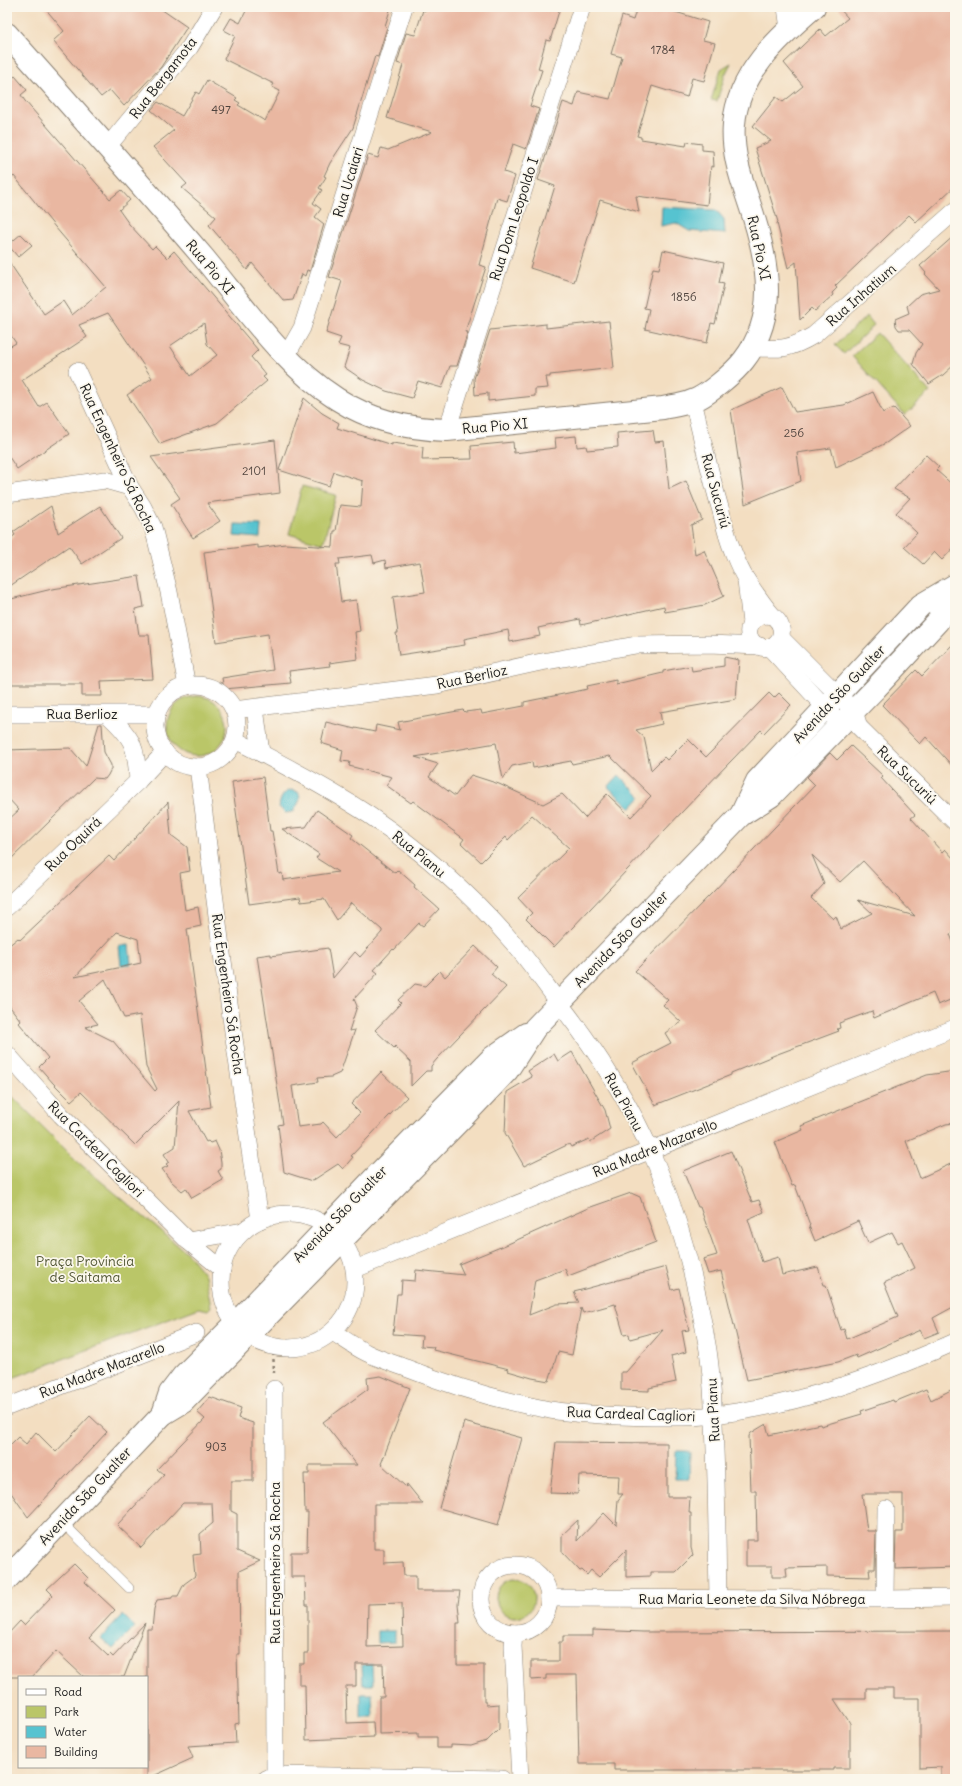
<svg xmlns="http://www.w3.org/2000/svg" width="962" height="1786" viewBox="0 0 962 1786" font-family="Delius,sans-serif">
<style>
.green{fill:#bac668;stroke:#6b7142}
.water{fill:#57c3d0;stroke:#3a7076}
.building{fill:#e9b7a1;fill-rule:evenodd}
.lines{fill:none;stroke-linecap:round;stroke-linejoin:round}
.service-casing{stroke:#887d6e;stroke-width:10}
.minor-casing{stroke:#887d6e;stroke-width:18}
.tertiary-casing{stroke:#887d6e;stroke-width:24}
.path{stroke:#887d6e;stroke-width:2.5;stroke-dasharray:3 3;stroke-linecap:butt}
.service{stroke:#fff;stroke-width:9}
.minor{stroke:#fff;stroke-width:17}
.tertiary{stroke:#fff;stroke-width:22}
.labels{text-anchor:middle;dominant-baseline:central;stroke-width:3.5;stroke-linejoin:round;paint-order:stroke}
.number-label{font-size:12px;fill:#4f433d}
.street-label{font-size:14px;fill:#1c1c1c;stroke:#fbf7ec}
.park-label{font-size:14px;fill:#535837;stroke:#fbf7ec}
</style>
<rect width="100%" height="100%" fill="#fbf7ec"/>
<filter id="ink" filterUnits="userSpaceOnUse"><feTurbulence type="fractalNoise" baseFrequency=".025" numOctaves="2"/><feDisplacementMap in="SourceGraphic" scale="8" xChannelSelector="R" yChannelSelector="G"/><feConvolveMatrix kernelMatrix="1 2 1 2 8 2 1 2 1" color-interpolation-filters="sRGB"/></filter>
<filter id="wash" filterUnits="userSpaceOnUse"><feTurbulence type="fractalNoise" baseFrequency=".012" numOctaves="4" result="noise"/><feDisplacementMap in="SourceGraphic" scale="16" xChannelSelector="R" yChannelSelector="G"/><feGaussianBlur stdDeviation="0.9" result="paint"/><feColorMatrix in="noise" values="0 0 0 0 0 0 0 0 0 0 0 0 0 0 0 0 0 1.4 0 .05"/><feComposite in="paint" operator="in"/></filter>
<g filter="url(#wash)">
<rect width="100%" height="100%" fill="#f3dec1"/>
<g class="green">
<polygon points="731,63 725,75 717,101 711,100 721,69"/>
<polygon points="867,316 874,325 844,354 835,345"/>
<polygon points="877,333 930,392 905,415 852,356"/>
<polygon points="302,486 336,495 323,544 289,534"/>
<circle cx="197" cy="726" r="30"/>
<polygon points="7,1091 79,1163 187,1253 205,1275 211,1307 208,1310 199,1308 7,1380"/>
<circle cx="515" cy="1598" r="19"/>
</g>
<g class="water">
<polygon points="662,207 716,210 724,219 725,234 689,231 676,223 661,226"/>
<polygon points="235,524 261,525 260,538 234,536"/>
<polygon points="619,775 641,797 631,808 608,787"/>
<path d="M 291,790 L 298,792 C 303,799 297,805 293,812 L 285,813 L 279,807 C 280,799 283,792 291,790 Z"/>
<polygon points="129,945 131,964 121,965 119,946"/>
<polygon points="676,1451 690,1451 689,1479 675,1479"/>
<polygon points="123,1615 135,1627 113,1649 101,1638"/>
<polygon points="395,1631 395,1642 377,1643 377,1631"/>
<polygon points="372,1664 373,1685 363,1685 362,1665"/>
<polygon points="361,1694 372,1694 373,1717 361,1717"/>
</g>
<g id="blocks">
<g class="building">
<polygon points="44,7 158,7 187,27 161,67 124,106 110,90 101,97 53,41 64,31"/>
<polygon points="248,7 391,7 385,26 387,27 378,57 375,56 353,128 330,163 324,176 326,177 319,188 322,190 313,203 321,209 315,217 324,224 310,271 307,270 305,276 302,274 293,300 284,301 252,263 247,270 209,225 216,217 182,188 187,184 153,147 174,130 151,110 158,102 182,116 196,92 199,94 207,80 237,98 235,100 240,103 238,105 265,121 280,91 272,87 274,84 224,59 235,36 224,30 231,18 240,23"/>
<polygon points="426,7 559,7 559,11 550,41 546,40 538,69 542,70 530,106 539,109 526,149 513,144 504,172 515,176 507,201 497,198 479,265 486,267 465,332 468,332 457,366 450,366 442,388 418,381 412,398 386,391 363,380 344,367 350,348 338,345 341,338 326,333 342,281 329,277 368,155 378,158 381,148 388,150 432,132 387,118 403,65 397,63 406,33 415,35 423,10 425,11"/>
<polygon points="637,7 659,7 708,22 703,40 715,43 704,81 692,78 687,97 652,86 637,136 641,137 641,139 686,146 687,142 702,144 702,150 713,151 714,167 711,166 707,205 636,196 639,212 600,200 574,282 530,268 555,186 538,180 563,102 574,106 578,92 610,99 622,57 611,54 622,16 633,20"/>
<polygon points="838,7 955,7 955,186 916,222 909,215 835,286 837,288 832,293 833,295 815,311 812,308 800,320 796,262 788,268 777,223 778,222 755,148 771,141 753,126 776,97 783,102 803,86 784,63 820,29 826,36 848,18"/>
<path d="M 15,76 L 27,90 L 21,95 L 25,101 L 110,199 L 121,190 L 130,200 L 119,210 L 129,224 L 152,249 L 155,246 L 167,258 L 174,251 L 258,350 L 251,357 L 266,375 L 263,377 L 267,381 L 217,423 L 160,444 L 127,395 L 152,378 L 108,313 L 79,325 L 87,337 L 22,380 L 39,407 L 47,402 L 69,434 L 17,469 L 7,454 L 7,348 L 16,343 L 7,330 L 7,259 L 44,314 L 63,301 L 72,315 L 106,287 L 55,227 L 14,176 L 7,182 L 7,77 L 10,80 ZM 204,323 L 207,344 L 217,355 L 190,376 L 170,346 Z"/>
<polygon points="21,234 32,245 18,257 8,245"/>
<polygon points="955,235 955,364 943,375 929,384 913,364 916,353 922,344 909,330 899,330 896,326 895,319 909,313 907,306 920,294 939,289 925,274 926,273 920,266"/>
<polygon points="663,250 723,263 719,283 724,284 715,324 711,323 707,343 645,329 649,309 644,308 653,268 659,269"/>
<polygon points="609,321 614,368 550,375 550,377 546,377 548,388 535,389 535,396 488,401 488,393 475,395 474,379 490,330 546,324 546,328"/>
<polygon points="782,387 795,412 844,405 873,392 883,413 894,408 910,426 886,443 836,467 831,448 797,453 801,481 745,504 731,410"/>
<polygon points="304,398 322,413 339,423 337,428 392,445 392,443 423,447 422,460 472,459 471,446 513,442 514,453 556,448 555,438 576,436 577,447 586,446 587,450 618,447 617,433 653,430 655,442 664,441 669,489 686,481 702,520 691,525 695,554 704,550 724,596 705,605 665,612 664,606 581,625 580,619 538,628 540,636 510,642 508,630 464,639 465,645 399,655 396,633 398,633 393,597 425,592 420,562 386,568 385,560 374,563 372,555 339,559 340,564 336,564 341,602 356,600 360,631 355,632 358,659 329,663 330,666 289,671 291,683 224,689 222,678 273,670 268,634 216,642 204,552 258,545 258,548 285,544 333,547 334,531 336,531 340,505 361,507 363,481 334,472 329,486 279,470"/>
<polygon points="275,440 280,493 207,503 220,521 193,538 171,504 180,498 151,457"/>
<polygon points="926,455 939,467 936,470 955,487 955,546 942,560 934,552 923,564 904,547 917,533 896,513 910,498 894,489"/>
<polygon points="51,506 58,533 100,506 121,538 82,564 69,546 7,588 7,541 15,535 13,532"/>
<polygon points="139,576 144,607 135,609 139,635 149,635 153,679 101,681 102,696 82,696 82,684 7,684 7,600 52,589"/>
<polygon points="955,642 955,769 926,737 920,744 882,705 916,670 922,676"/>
<path d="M 724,657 L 739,660 L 736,699 L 660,712 L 662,724 L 636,730 L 644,737 L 651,770 L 664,757 L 667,760 L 688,739 L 706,757 L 769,693 L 774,698 L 779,693 L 791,705 L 764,733 L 761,730 L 700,793 L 554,947 L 526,919 L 532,913 L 518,898 L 569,848 L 532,815 L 508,840 L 506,837 L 481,862 L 461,843 L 464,839 L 413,801 L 411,803 L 386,785 L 392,777 L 349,766 L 350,762 L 341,761 L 343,750 L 321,743 L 326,722 L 355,729 L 355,728 L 375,732 L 376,725 L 400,730 L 398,722 L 463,710 L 465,712 L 481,710 L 482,714 L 524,706 L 524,702 L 588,689 L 587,686 L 616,680 L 616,684 L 663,673 L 663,671 L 691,666 L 692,671 L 724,666 ZM 496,743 L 503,779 L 512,766 L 532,762 L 533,768 L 571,761 L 572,764 L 610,756 L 651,796 L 631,817 L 607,794 L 585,818 L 562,794 L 543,804 L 499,784 L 471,775 L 455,796 L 429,777 L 438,764 L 415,757 Z"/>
<polygon points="99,724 102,724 104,752 111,765 111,769 108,775 105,779 94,778 7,863 7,821 19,810 7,797 7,750 70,748 86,766"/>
<path d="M 851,746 L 883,776 L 881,778 L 915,815 L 911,818 L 942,852 L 945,849 L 955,860 L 955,932 L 950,934 L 955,947 L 955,998 L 938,1005 L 933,993 L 874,1018 L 872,1011 L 839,1023 L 840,1028 L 837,1029 L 839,1031 L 775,1055 L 731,1073 L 731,1075 L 655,1105 L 632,1063 L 671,1043 L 665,1033 L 681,1022 L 663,1005 L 668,1000 L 635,971 L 713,892 L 815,785 L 807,777 L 830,753 L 837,760 ZM 812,855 L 840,882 L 863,861 L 915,916 L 858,900 L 872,913 L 841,929 L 836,916 L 833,919 L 811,898 L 824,884 Z"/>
<polygon points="263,777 270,831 272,831 279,874 282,873 283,880 338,872 316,858 319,854 282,829 306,827 317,810 353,835 351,838 395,873 398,870 415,885 414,887 439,909 423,926 419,923 394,950 393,949 374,970 378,973 354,999 357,1006 349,1031 355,1030 340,1073 331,1077 317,1078 318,1082 292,1086 298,1127 321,1124 323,1122 337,1137 360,1113 351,1104 381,1072 407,1097 351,1156 353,1157 343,1169 338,1164 312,1181 284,1172 278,1125 283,1124 257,956 271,954 271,956 328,948 333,978 355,952 360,957 382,932 382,930 351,903 337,920 324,899 301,902 300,897 249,904 232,782"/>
<path d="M 168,802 L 171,835 L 187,847 L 190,871 L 180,873 L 185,910 L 198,907 L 201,926 L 187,929 L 211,1107 L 189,1111 L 206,1142 L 208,1141 L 210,1143 L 215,1141 L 219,1150 L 221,1163 L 221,1169 L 218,1171 L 223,1180 L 192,1198 L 186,1188 L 182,1191 L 171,1181 L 162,1169 L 168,1166 L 166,1164 L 169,1162 L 164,1154 L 175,1147 L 179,1101 L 135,1145 L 81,1092 L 71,1101 L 53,1083 L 39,1067 L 48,1058 L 19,1023 L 21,1021 L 7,1003 L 7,947 L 18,938 L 20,940 L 109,856 L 114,861 ZM 117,932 L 138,939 L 141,963 L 75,977 ZM 105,979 L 124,1018 L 140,1015 L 146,1067 L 157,1089 L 155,1091 L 113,1041 L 85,1027 L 98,1024 L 79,1001 Z"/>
<polygon points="475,946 497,967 491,974 506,987 437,1059 431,1066 431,1071 426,1071 411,1086 411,1062 395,1047 396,1046 394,1048 375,1030 401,1003 398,1000 415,984 425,986 440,971 445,977"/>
<polygon points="572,1052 605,1110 610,1129 590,1142 589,1139 571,1147 569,1144 524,1166 505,1133 507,1092 532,1077 528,1071 554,1054 558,1061"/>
<polygon points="955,1071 955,1123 946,1124 906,1141 920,1178 955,1162 955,1306 933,1318 939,1332 924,1338 920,1330 857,1358 856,1355 838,1362 747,1380 721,1271 708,1274 703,1259 717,1255 700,1207 698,1207 683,1171 731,1151 752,1202 759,1200 764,1212 748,1219 762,1262 778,1257 782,1275 818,1267 824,1285 826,1285 841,1330 844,1329 847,1339 898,1317 884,1283 915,1268 902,1241 898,1243 892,1232 868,1243 858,1221 815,1241 809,1226 810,1225 795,1185 792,1186 775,1142 803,1130 801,1126 825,1116 927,1075"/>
<polygon points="631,1193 640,1197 656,1242 568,1276 565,1269 535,1280 529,1315 557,1304 579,1303 574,1292 666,1267 672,1290 679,1288 689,1330 682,1331 686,1352 671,1356 676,1382 649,1388 649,1391 621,1390 621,1372 626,1372 663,1330 630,1339 629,1334 624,1335 615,1304 583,1313 581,1308 572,1355 558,1352 549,1381 532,1378 508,1371 509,1369 433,1350 434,1347 421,1346 422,1336 393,1334 397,1294 401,1294 402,1280 415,1281 416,1270 464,1275 459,1264 508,1244 588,1208"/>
<path d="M 381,1376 L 410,1388 L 381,1464 L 406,1487 L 407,1484 L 423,1504 L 374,1504 L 374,1549 L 384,1549 L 384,1563 L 403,1562 L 404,1576 L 416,1576 L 416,1591 L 460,1591 L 458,1604 L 460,1623 L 457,1623 L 457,1665 L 484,1665 L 484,1702 L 486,1702 L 486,1705 L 499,1704 L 499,1729 L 487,1741 L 471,1746 L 451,1745 L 451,1748 L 437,1748 L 437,1737 L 418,1737 L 418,1733 L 379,1734 L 379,1697 L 384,1697 L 383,1664 L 356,1664 L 356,1686 L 346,1686 L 347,1723 L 373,1722 L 374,1737 L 306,1740 L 305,1685 L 299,1685 L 299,1664 L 304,1664 L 304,1653 L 308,1653 L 308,1605 L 306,1605 L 305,1577 L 291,1577 L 291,1552 L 307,1552 L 308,1512 L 305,1512 L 304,1474 L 309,1474 L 309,1465 L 357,1465 L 323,1422 L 368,1389 L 367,1378 ZM 402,1603 L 403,1646 L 367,1647 L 368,1604 Z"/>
<polygon points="955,1388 955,1567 895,1569 896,1532 903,1532 903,1494 862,1494 867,1531 876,1531 875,1569 869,1569 870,1577 827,1576 827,1567 786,1568 787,1577 772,1577 772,1566 746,1566 746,1540 757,1540 756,1491 751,1491 749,1436 751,1433 766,1424 769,1435 820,1424 821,1426 862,1414 861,1411 893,1400 894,1402 926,1389 931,1400"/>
<polygon points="210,1397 241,1408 238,1418 253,1423 253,1481 231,1481 231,1511 237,1514 237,1551 260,1561 239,1571 240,1654 237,1654 239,1723 235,1724 236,1743 188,1746 193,1758 147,1779 147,1629 152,1629 154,1609 157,1600 172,1598 172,1596 178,1596 184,1584 195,1576 193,1555 201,1554 200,1534 213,1523 212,1503 183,1503 141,1548 117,1525 164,1475 157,1469 205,1419 197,1412"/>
<polygon points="90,1416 107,1432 28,1517 7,1487 7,1448 18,1437 26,1444 36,1432 56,1452"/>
<polygon points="464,1422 522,1438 498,1525 439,1508"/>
<polygon points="556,1442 667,1443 667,1497 690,1497 689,1513 691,1513 691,1548 693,1555 676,1572 651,1572 651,1576 626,1577 626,1550 599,1577 591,1570 587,1575 582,1570 580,1571 562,1552 562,1535 578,1520 577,1541 604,1513 616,1525 618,1500 623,1494 618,1494 619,1476 579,1475 578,1494 550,1493"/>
<polygon points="74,1564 88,1578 85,1582 115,1610 89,1638 108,1656 110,1654 113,1657 145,1623 124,1677 84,1677 56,1651 32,1677 7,1677 7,1635 20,1621 24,1625 53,1595 47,1589"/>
<polygon points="593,1630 643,1632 955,1631 955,1779 941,1779 941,1767 920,1768 920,1698 894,1698 894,1688 866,1688 866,1699 834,1699 850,1723 850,1768 833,1768 833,1770 614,1770 614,1764 579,1764 577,1675 546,1675 546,1679 531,1680 531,1661 559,1661 559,1642 563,1642 563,1636 593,1636"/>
</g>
</g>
</g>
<g filter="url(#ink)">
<use href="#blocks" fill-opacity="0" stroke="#887d6e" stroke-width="1"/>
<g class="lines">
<g class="service-casing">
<polyline id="service" points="61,1521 129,1588"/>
</g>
<g class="minor-casing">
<g id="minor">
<polyline points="786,7 789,29"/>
<polyline points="108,146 190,47 214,7"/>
<path d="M 753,348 C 781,349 789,350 814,335 L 955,211"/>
<polyline points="286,356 302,328 404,7"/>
<polyline points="77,371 130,487 143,507 153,527 169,592 187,686"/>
<path d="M 693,401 C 702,438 710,474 721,511 C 724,523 727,537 732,549 C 736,559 740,570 746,579 C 754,591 763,605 773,616 C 777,620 780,622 781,628 C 784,641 770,652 758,646 C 740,636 750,611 773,616"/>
<polyline points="447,430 582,7"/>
<polyline points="7,494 105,480 130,487"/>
<polyline points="746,580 751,623"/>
<polyline points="781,638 854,711 859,727 955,822"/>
<polyline points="769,647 834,717"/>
<circle cx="196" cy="726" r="41"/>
<polyline points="255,708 261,753"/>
<polyline points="234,710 437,685 536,663 636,645 709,644 760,646"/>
<polyline points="7,714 157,714"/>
<path d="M 108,715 C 134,739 136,746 138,781"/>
<path d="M 235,740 C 281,763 326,787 369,815 C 422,851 473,896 515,945 C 531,964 545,984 560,1004 C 595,1049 628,1099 651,1152 C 678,1212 697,1285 708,1350 C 713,1383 714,1417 715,1450 C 717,1499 717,1549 718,1598"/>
<polyline points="198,767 221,947 260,1220"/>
<polyline points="7,907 138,781 165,752"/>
<polyline points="7,1054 61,1115 188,1241 222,1269"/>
<circle cx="288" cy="1281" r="67"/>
<polyline points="188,1241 243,1231"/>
<polyline points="355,1269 955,1028"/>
<path d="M 333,1332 C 344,1339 355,1347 367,1353 C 379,1359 393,1363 406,1368 C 452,1386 501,1401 550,1410 C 583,1415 617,1416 651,1417 C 671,1417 692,1418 713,1415 C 796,1406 878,1376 955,1342"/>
<polyline points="274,1389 275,1779"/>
<polyline points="7,1407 196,1333"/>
<circle cx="515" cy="1599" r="34"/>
<polyline points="549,1598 885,1599 955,1598"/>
<polyline points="885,1599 886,1509"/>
<polyline points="514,1633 513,1646 520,1779"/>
<polyline points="266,1779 275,1775 502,1779"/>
</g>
</g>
<g class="tertiary-casing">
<g id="tertiary">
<path d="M 7,34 C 73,108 139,182 203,257 C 243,305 283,365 337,399 C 370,420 408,429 447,430 L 663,408 C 672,406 683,405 692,401 C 706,397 735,372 744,360 C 777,317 769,267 754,218 C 745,188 731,157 734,124 C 738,74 778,38 814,7"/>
<polyline points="741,815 757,781 921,605 955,585"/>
<polyline points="163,1414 170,1393 183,1376 236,1323 379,1173 493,1057 526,1034"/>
<polyline points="7,1579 163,1414 183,1402 465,1115 507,1071 535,1028 741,815 771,796 874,690 938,621 953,587"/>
</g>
</g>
<polyline class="path" points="273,1347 274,1373"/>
<use href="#service" class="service"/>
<use href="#minor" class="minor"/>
<use href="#tertiary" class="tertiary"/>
</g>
</g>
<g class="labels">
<g class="number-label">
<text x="663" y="49">1784</text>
<text x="221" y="109">497</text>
<text x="684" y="296">1856</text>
<text x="794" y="432">256</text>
<text x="254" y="470">2101</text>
<text x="216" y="1446">903</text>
</g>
<g class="street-label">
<text transform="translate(163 78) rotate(-52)">Rua Bergamota</text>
<text transform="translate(348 182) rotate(-73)">Rua Ucaiari</text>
<text transform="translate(514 219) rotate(-72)">Rua Dom Leopoldo I</text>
<text transform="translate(759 248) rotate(78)">Rua Pio XI</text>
<text transform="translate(210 267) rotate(50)">Rua Pio XI</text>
<text transform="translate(861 295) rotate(-41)">Rua Inhatium</text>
<text transform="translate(495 426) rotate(-5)">Rua Pio XI</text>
<text transform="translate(118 458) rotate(65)">Rua Engenheiro Sá Rocha</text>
<text transform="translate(716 491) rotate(75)">Rua Sucuriú</text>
<text transform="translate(472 677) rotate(-12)">Rua Berlioz</text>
<text transform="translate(839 694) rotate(-47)">Avenida São Gualter</text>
<text x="82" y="714">Rua Berlioz</text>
<text transform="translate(907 775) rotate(44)">Rua Sucuriú</text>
<text transform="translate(73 844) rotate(-44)">Rua Oquirá</text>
<text transform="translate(419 854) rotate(39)">Rua Pianu</text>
<text transform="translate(621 939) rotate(-46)">Avenida São Gualter</text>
<text transform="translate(228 994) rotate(82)">Rua Engenheiro Sá Rocha</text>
<text transform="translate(624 1102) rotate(61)">Rua Pianu</text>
<text transform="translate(655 1148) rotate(-22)">Rua Madre Mazarello</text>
<text transform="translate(96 1149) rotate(45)">Rua Cardeal Cagliori</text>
<text transform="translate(340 1214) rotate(-46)">Avenida São Gualter</text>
<text transform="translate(102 1370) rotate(-21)">Rua Madre Mazarello</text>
<text transform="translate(713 1410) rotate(-93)">Rua Pianu</text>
<text transform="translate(631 1414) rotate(2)">Rua Cardeal Cagliori</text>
<text transform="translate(85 1496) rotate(-47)">Avenida São Gualter</text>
<text transform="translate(275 1563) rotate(-90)">Rua Engenheiro Sá Rocha</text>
<text x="752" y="1599">Rua Maria Leonete da Silva Nóbrega</text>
</g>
<g class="park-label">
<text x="85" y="1261">Praça Província<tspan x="85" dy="16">de Saitama</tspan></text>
</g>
</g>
<rect width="962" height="1786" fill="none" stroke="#fbf7ec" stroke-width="24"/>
<rect x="18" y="1676" width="130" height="92" fill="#fbf7ec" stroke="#a29f99"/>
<rect x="26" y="1689" width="20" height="6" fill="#ffffff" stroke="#a29f99"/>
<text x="54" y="1696" font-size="12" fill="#1c1c1c">Road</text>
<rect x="26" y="1706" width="20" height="12" fill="#bac668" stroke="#a29f99"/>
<text x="54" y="1716" font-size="12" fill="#1c1c1c">Park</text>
<rect x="26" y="1726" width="20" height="12" fill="#57c3d0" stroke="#a29f99"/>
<text x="54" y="1736" font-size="12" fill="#1c1c1c">Water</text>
<rect x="26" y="1746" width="20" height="12" fill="#e9b7a1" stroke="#a29f99"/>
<text x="54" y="1756" font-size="12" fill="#1c1c1c">Building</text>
</svg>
